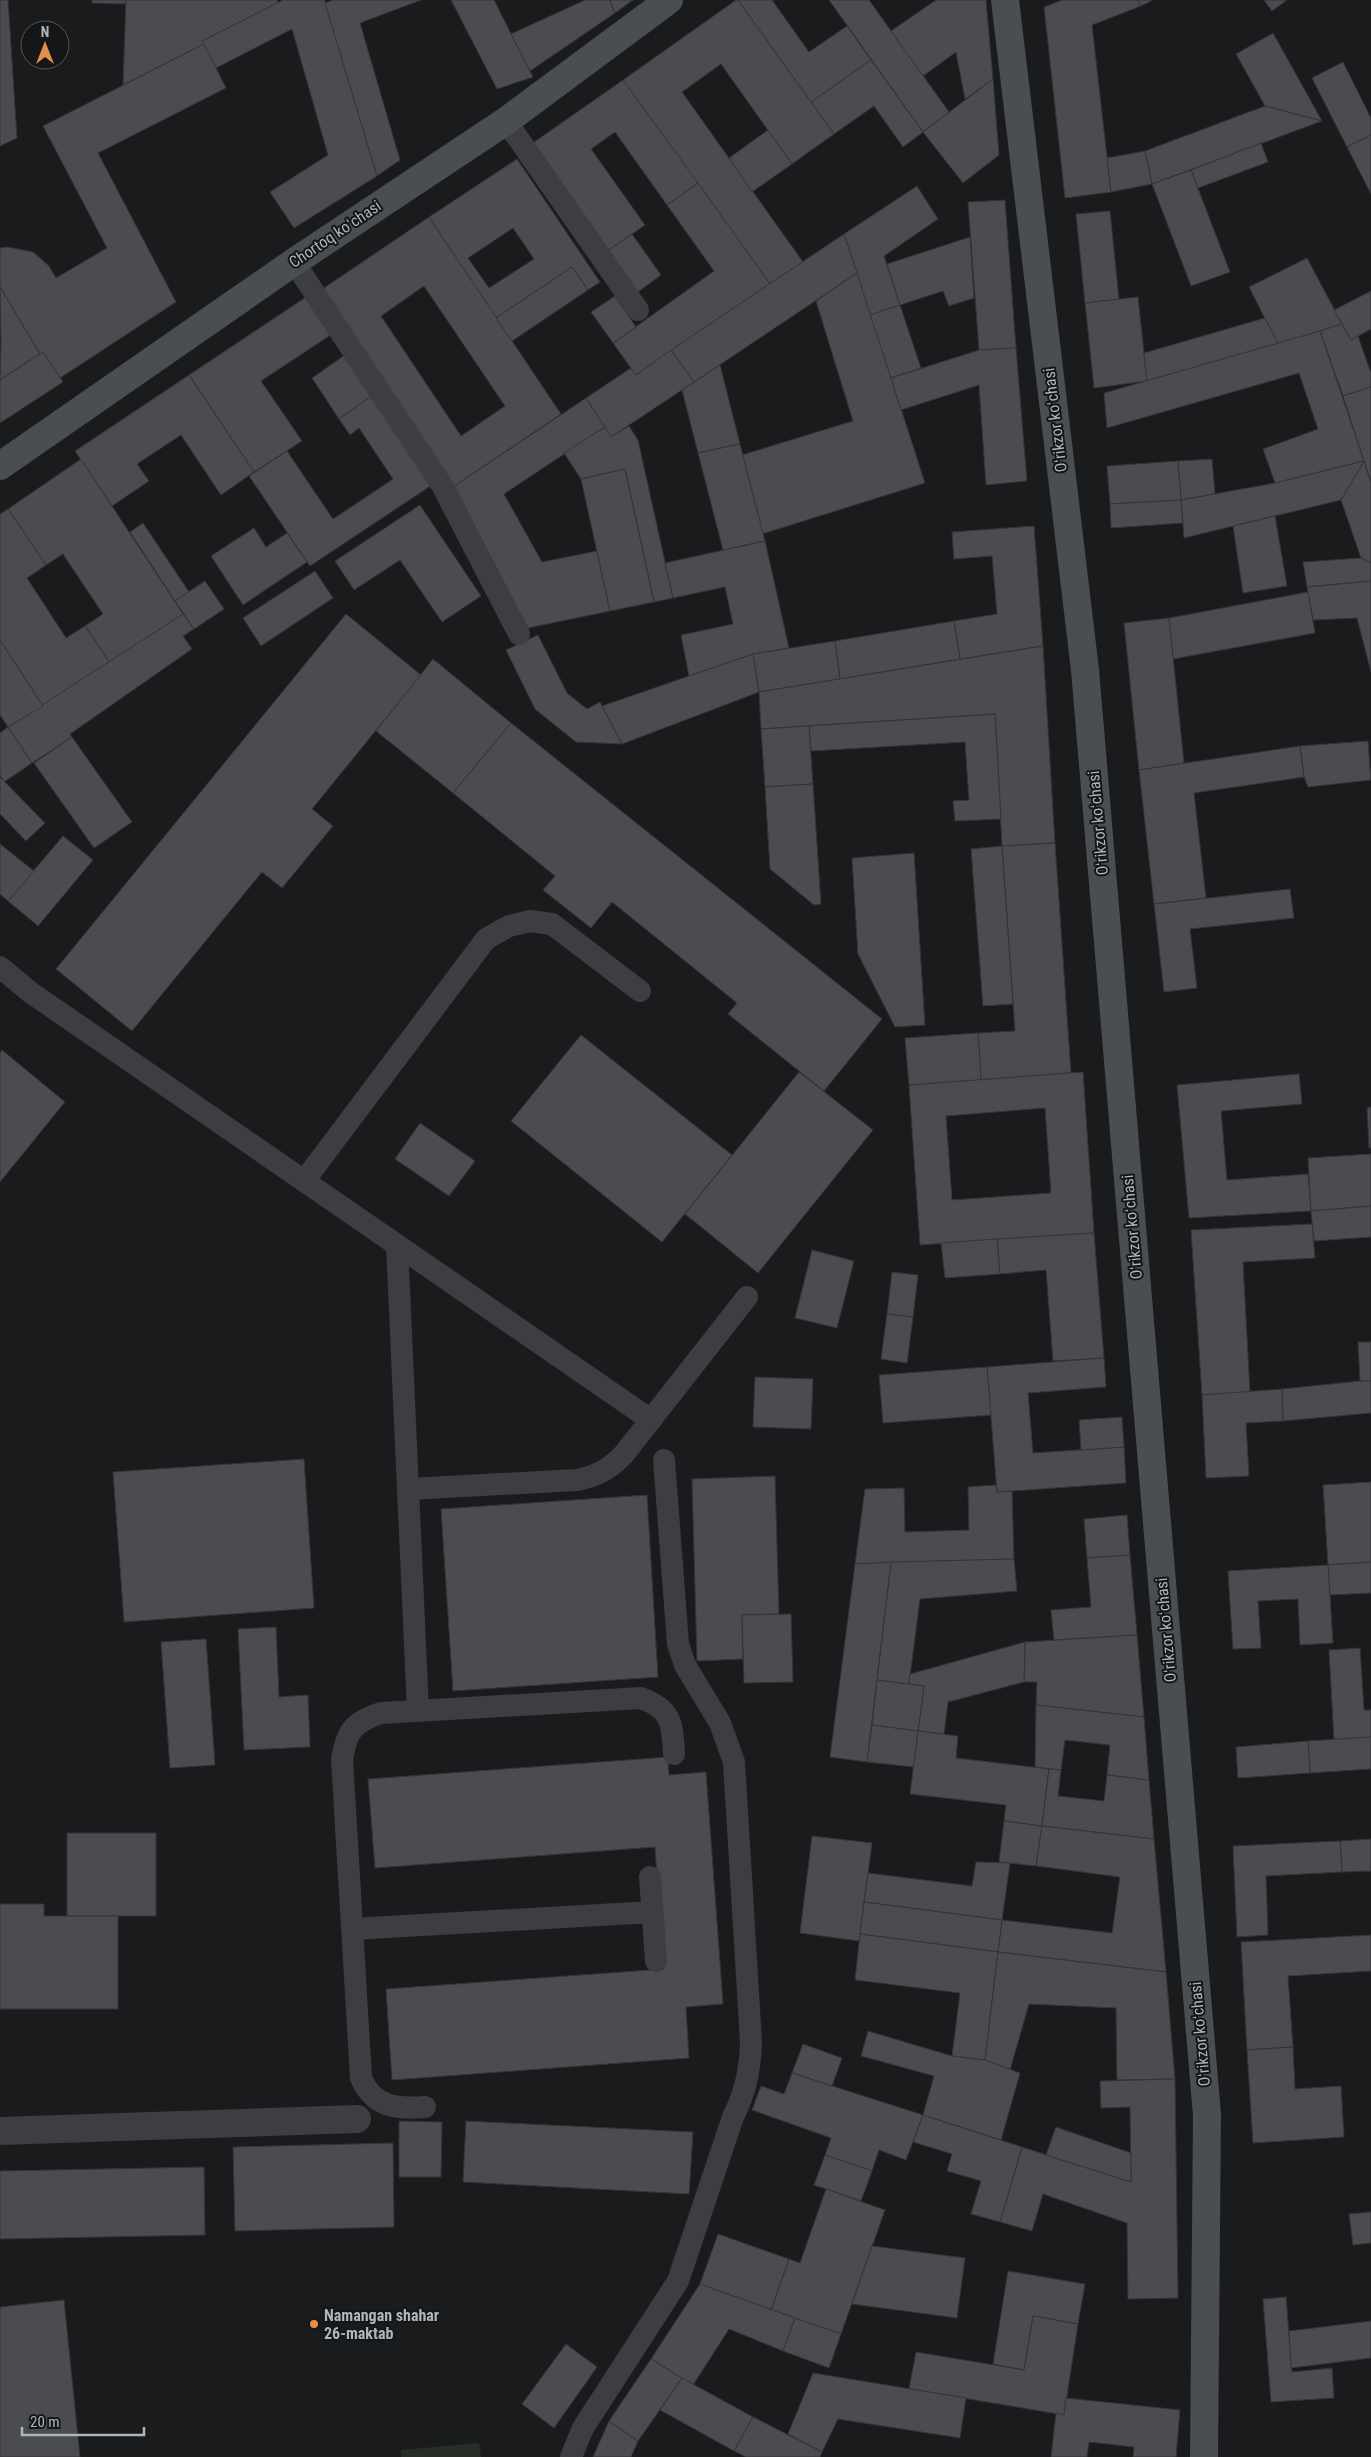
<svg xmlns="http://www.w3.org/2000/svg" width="1371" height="2457" viewBox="0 0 1371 2457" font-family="'Roboto Condensed',sans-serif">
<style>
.green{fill:#272e27}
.building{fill:#4a4c4f;stroke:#353538;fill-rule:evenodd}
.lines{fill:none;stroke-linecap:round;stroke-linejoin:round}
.lane{stroke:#3c3e41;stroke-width:22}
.street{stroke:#3c3e41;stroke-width:28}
.secondary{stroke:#4a4d51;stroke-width:28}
.poi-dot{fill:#e2914d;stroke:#151617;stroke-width:2}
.labels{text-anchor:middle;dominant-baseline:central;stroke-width:4;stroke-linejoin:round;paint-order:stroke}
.street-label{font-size:16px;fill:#aeb5bb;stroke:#151617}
.poi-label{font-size:16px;font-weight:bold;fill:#aeb5bb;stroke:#151617;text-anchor:start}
</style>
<rect width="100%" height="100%" fill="#1a1b1c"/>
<polygon class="green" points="479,2443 481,2457 401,2457 401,2450"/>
<g class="building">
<polygon points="0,0 8,0 17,138 0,146"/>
<polygon points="92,0 126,0 126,4 92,3"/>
<polygon points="126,0 277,0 278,3 202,41 204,44 123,85"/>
<polygon points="283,0 325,0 377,176 294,228 270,192 328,155 292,29 216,68 202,41"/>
<polygon points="333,0 421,0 360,23 400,160 377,176 325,3"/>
<polygon points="451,0 494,0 533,77 497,89"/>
<polygon points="585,0 610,0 615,13 530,71 511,34"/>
<polygon points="610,0 633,0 615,13"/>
<polygon points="736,0 738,0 834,134 792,164 721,64 682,92 803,262 770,284 623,80"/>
<polygon points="738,0 772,0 809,52 847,26 871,60 811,102"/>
<polygon points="829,0 869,0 949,112 923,132"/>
<polygon points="936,0 986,0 993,79 965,99 956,52 923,76 891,31"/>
<polygon points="1062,0 1138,0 1141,6 1092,25 1111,192 1065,198 1044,7"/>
<polygon points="1138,0 1153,0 1141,6"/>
<polygon points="1264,0 1287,0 1272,11"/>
<polygon points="1273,33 1322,121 1265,106 1236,54"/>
<polygon points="204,44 226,88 98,153 176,302 60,378 43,352 40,354 0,287 0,248 8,247 33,252 49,266 56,278 107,248 43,126"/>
<polygon points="871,60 923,132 903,147 874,106 834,134 811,102"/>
<polygon points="1343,62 1371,118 1371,135 1347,147 1312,78"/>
<polygon points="993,79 999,155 963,183 923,132"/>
<polygon points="623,80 698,183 667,205 615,132 591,149 645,225 606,252 530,145"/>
<polygon points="1265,106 1322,121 1152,184 1145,151"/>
<polygon points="768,130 792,164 752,192 729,158"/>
<polygon points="1371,135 1371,194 1347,147"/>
<polygon points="1261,143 1268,162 1198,188 1191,170"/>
<polygon points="1145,151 1152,184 1111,192 1107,158"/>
<path d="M 517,159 L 600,282 L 588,290 L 572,267 L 496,318 L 429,217 ZM 513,228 L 534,259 L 489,288 L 468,258 Z"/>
<polygon points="1191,170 1230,272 1191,286 1152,184"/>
<polygon points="698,183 770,284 636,375 613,343 714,271 667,205"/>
<polygon points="917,186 938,219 884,256 900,305 870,315 844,234"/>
<polygon points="1005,200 1016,348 979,350 968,202"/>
<polygon points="1110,211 1119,299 1085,303 1076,214"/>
<path d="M 429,217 L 561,414 L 450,489 L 318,292 ZM 424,286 L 505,406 L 461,436 L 381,316 Z"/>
<polygon points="632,234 661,275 635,294 606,252"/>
<polygon points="844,234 857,273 694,382 671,350"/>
<polygon points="970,237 974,298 949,306 943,291 900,305 887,264"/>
<polygon points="1307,258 1342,324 1278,344 1249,287"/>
<polygon points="572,267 588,290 512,341 496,318"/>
<polygon points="857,273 925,483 762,534 742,455 853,421 816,301"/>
<polygon points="0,287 40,354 0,380 1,343"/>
<polygon points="1371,291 1371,329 1351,340 1334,310"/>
<polygon points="615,296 636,327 613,343 591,312"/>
<polygon points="306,297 332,334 261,381 302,441 254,472 189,375"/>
<polygon points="1138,297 1147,381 1094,388 1085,303"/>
<polygon points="900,305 921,368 891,378 870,315"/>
<polygon points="1265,318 1278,344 1147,381 1144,353"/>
<polygon points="1342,324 1351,340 1358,336 1371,373 1371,387 1343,396 1320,331"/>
<polygon points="1320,331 1364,461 1275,483 1263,449 1318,429 1299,373 1107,428 1104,393"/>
<polygon points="1016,348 1027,481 986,485 979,385 901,410 891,378 979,350"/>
<polygon points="671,350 694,382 611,437 586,398 631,368 636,375"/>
<polygon points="43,352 63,382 0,423 0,380"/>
<polygon points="345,355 372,396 339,419 312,378"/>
<polygon points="720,365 740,444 698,453 682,390"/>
<polygon points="189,375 254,472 221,495 181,435 137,464 149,481 112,506 75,451"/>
<polygon points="1371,387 1371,483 1343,396"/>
<polygon points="372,396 432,485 310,566 249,476 287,451 333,519 393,479 359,428 350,435 339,419"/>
<polygon points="586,398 605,427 504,494 542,562 597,551 610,611 528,628 450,489"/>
<polygon points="629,426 638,440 673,598 654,602 625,469 581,479 564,453 605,427 611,437"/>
<polygon points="740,444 765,541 723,550 698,453"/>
<polygon points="81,459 183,614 110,663 85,626 103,614 63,554 46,565 8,509"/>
<polygon points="1212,459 1215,494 1181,500 1178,461"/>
<polygon points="1178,461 1181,500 1110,504 1107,466"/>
<polygon points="1364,461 1371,483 1371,563 1361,558 1341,500"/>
<polygon points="1364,461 1341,500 1184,538 1181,500 1275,483"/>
<polygon points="625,469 654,602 610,611 581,479"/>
<polygon points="1181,500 1183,523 1111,528 1110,504"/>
<polygon points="420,505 481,596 442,622 400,560 354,590 335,561"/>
<polygon points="8,509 46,565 27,578 66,638 85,626 110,663 43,706 0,640 0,514"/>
<polygon points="1275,516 1287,586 1243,593 1233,526"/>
<polygon points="143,523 189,592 175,601 130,532"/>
<polygon points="1034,526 1043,646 960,659 954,621 997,614 992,556 954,559 952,532"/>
<polygon points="254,528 266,547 287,533 307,562 243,605 211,556"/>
<polygon points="765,541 789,648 753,654 689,676 681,635 733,624 725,587 673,598 665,563"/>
<polygon points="1361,558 1371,563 1371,581 1307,587 1303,562"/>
<polygon points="315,571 333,598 261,646 243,618"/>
<polygon points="205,581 224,609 194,629 175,601"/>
<polygon points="1371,581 1371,672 1357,618 1313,620 1307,587"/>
<polygon points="1308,592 1315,633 1173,659 1169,618"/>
<polygon points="183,614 194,629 183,636 192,649 70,734 72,737 32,763 8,727"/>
<polygon points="346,614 421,675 312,809 333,826 282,888 262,872 132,1031 56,969"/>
<polygon points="1169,618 1184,763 1139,770 1124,623"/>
<polygon points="954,621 960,659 840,679 835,641"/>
<polygon points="538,635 567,693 587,709 600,702 622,744 576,742 535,709 506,650"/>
<polygon points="0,640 43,706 8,727 0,715"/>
<polygon points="835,641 840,679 759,692 753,654"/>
<polygon points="1043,646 1055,843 1002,846 995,714 761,729 759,692"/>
<polygon points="753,654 759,692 622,744 602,706"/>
<polygon points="433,659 511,723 453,793 376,731"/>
<polygon points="995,714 1001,819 955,821 953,801 969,800 965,742 811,751 809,726"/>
<polygon points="511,723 882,1019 824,1091 728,1014 737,1003 612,902 591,928 543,890 555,876 453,793"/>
<polygon points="809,726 813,784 765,787 761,729"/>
<polygon points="8,727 32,763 4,782 0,775 0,733"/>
<polygon points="72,737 132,822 94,848 34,763"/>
<polygon points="1368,741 1371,780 1308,787 1304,777 1300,746"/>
<polygon points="1300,746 1304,777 1194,793 1206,898 1154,904 1139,770"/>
<polygon points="0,777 45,823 26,841 0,814"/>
<polygon points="813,784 821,904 814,905 770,869 765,787"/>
<polygon points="63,836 93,860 38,926 8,901"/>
<polygon points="1055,843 1071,1073 981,1080 978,1033 1015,1031 1002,846"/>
<polygon points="0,844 34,871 8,901 0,894"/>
<polygon points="1002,846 1013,1004 983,1006 971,849"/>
<polygon points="914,853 925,1025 895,1027 858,954 852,858"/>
<polygon points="1290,889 1294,918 1190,929 1197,988 1164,992 1154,904"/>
<polygon points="978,1033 981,1080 909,1085 905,1038"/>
<polygon points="581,1035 732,1155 662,1242 511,1121"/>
<polygon points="2,1050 65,1102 0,1182 0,1053"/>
<polygon points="799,1072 873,1130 758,1273 685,1214"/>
<path d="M 1083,1072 L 1094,1233 L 920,1245 L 909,1085 ZM 1045,1108 L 1051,1193 L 952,1200 L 946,1116 Z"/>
<polygon points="1299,1074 1302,1104 1221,1111 1227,1180 1308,1174 1311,1211 1189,1218 1177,1085"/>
<polygon points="1371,1107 1371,1148 1369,1148 1367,1108"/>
<polygon points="420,1123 475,1161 449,1196 395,1159"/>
<polygon points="1371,1154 1371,1206 1311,1211 1308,1158"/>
<polygon points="1371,1206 1371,1237 1314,1241 1311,1211"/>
<polygon points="1312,1224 1315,1258 1243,1262 1250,1393 1202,1395 1191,1230"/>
<polygon points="1094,1233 1104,1358 1053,1361 1046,1270 1000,1274 997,1239"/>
<polygon points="997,1239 1000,1274 945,1278 941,1243"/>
<polygon points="812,1250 854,1261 837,1328 795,1318"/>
<polygon points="892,1272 918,1275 913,1317 887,1314"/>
<polygon points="887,1314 913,1317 907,1363 881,1359"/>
<polygon points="1358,1342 1371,1342 1371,1381 1360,1381"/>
<polygon points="1104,1358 1106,1387 1028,1393 1033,1453 1124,1447 1126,1483 997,1492 987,1367"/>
<polygon points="987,1367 991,1415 883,1423 879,1375"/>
<polygon points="755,1377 813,1379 811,1429 753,1427"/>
<polygon points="1360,1381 1371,1381 1371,1413 1283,1421 1282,1389"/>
<polygon points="1282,1389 1283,1421 1246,1423 1249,1476 1206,1478 1202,1395"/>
<polygon points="1122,1417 1124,1447 1081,1450 1079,1420"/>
<polygon points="304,1459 314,1608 124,1622 113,1472"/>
<polygon points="775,1476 779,1614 742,1615 743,1659 697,1661 692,1479"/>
<polygon points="1371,1482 1371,1562 1328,1565 1323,1485"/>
<polygon points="996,1485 997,1492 1012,1491 1014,1559 855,1564 865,1489 904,1488 905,1532 969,1530 968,1487"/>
<polygon points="647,1495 658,1677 453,1691 441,1509"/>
<polygon points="1127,1515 1130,1555 1087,1558 1084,1519"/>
<polygon points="1130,1555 1137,1635 1054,1640 1051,1610 1091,1607 1087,1558"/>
<polygon points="1014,1559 1017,1591 920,1599 909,1684 877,1680 891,1562"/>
<polygon points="891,1562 867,1762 830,1757 855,1564"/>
<polygon points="1371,1562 1371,1593 1330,1595 1328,1565"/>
<polygon points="1328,1565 1333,1643 1300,1645 1298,1599 1258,1601 1261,1648 1233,1649 1228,1571"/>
<polygon points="791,1614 793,1682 744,1683 742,1615"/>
<polygon points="276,1627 279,1697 308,1695 310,1747 244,1750 238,1629"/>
<polygon points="1137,1635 1144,1717 1036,1705 1037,1682 1024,1682 1025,1642"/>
<polygon points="206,1639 215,1765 170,1768 161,1642"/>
<polygon points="1025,1642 1024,1682 948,1702 944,1734 918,1731 924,1686 909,1684 910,1674"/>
<polygon points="1360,1648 1364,1710 1371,1710 1371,1737 1334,1740 1329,1650"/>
<polygon points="877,1680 924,1686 918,1731 872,1725"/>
<polygon points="1036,1705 1144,1717 1149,1780 1107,1775 1110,1745 1065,1740 1061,1770 1035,1767"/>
<polygon points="872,1725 918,1731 914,1767 867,1762"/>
<polygon points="918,1731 958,1736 956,1758 1049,1769 1042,1826 1004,1821 1006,1805 910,1794"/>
<polygon points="1371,1737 1371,1769 1310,1773 1308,1741"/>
<polygon points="1308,1741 1310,1773 1238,1778 1236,1747"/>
<polygon points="668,1757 669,1775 706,1772 723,2004 686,2007 689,2058 392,2080 386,1989 664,1969 655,1847 375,1868 368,1779"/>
<polygon points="1049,1769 1061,1770 1058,1796 1104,1801 1107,1775 1149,1780 1154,1839 1042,1826"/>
<polygon points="1004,1821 1042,1826 1036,1866 999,1862"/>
<polygon points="1042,1826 1154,1839 1166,1972 998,1952 1002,1920 1112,1933 1120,1877 1036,1866"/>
<rect x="67" y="1833" width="89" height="83"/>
<polygon points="812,1836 872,1843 859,1941 800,1933"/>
<polygon points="1371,1839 1371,1871 1342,1872 1340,1841"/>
<polygon points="1340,1841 1342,1872 1266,1876 1268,1935 1237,1937 1233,1846"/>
<polygon points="976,1862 1010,1863 1002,1920 864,1902 868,1873 972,1886"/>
<polygon points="864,1902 1002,1920 998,1952 860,1934"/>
<polygon points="0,1904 44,1904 44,1916 118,1916 118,2009 0,2009"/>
<polygon points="860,1934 998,1952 985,2060 952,2056 960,1993 855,1980"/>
<polygon points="1371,1935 1371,1971 1288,1976 1293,2047 1247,2050 1241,1942"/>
<polygon points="998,1952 1166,1972 1175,2079 1117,2080 1116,2008 1029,2004 1010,2070 985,2060"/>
<polygon points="868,2031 952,2056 985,2060 1020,2073 1001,2140 923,2115 934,2076 861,2056"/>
<polygon points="803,2044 842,2058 832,2086 792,2073"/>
<polygon points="1293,2047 1295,2089 1341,2086 1344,2137 1253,2143 1247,2050"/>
<polygon points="792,2073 923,2115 906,2160 879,2150 872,2171 825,2155 831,2138 752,2110 761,2086 784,2094"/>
<polygon points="1175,2079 1178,2298 1128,2299 1127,2223 1043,2194 1032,2231 1000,2222 1022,2147 1131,2182 1130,2107 1101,2108 1100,2081"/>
<polygon points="923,2115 1022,2147 1000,2222 971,2214 981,2181 947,2171 952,2154 913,2142"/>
<polygon points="399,2121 442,2122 441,2177 399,2177"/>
<polygon points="466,2121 693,2132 689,2194 463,2182"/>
<polygon points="1056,2127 1131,2153 1131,2182 1046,2155"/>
<polygon points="393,2143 394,2227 235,2231 233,2147"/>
<polygon points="825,2155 872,2171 861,2201 814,2185"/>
<polygon points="204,2167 205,2235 0,2239 0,2171"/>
<polygon points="826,2189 885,2210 841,2334 771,2310 789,2259 800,2263"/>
<polygon points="1371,2212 1371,2243 1353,2245 1349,2214"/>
<polygon points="718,2234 789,2259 771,2310 700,2284"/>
<polygon points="872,2246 965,2258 957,2318 852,2304"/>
<polygon points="1008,2271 1085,2284 1078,2324 1033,2316 1024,2370 993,2364"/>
<polygon points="700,2284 795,2318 783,2351 729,2329 693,2385 651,2359"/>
<polygon points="1286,2297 1292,2372 1332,2368 1334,2398 1271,2402 1263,2299"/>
<polygon points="64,2300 80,2457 0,2457 0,2307"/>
<polygon points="1033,2316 1078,2324 1064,2415 909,2389 916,2352 1024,2370"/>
<polygon points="795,2318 841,2334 829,2368 783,2351"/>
<polygon points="1371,2321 1371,2358 1291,2368 1289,2331"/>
<polygon points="566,2344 597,2367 554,2428 522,2404"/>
<polygon points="651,2359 682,2378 638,2441 609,2421"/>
<polygon points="813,2373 966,2398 960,2438 838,2419 822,2452 788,2434"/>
<polygon points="682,2378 753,2417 734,2451 660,2410"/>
<polygon points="1066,2398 1180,2410 1176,2457 1133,2457 1134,2447 1089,2442 1087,2457 1051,2457 1056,2413 1064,2415"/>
<polygon points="753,2417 822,2452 820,2457 746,2457 734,2451"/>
<polygon points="609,2421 638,2441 631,2457 593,2457"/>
</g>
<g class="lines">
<g class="lane">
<polyline points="506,121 638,310"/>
<polyline points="294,262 443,487 519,634"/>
<polyline points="0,967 30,992 651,1420"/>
<polyline points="304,1181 486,939 509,926 530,921 552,924 640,991"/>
<polyline points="397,1245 418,1711"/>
<path d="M 409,1489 L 577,1480 C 597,1476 610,1469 624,1454 L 747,1297"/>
<polyline points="650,1877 656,1961"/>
<polyline points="352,1929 652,1912"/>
<path d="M 425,2107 C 397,2109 374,2108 361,2078 L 342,1759 C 347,1731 353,1722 381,1713 L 641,1698 C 673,1710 672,1724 674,1754"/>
<path d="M 571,2457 L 583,2428 L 678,2281 L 733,2117 C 746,2091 750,2070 751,2042 L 734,1762 L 720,1723 L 685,1665 L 678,1644 L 664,1460"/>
</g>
<polyline class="street" points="0,2131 357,2119"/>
<g class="secondary">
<polyline points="1005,0 1085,670 1207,2115 1204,2457"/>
<polyline points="0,466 294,262 506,121 669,0"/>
</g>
</g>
<circle class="poi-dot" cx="314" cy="2324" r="5"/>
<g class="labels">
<g class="street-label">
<text transform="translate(335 234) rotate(-34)">Chortoq koʻchasi</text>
<text transform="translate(1055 420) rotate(-97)">Oʻrikzor koʻchasi</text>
<text transform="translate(1098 823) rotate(-95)">Oʻrikzor koʻchasi</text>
<text transform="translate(1132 1227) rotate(-95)">Oʻrikzor koʻchasi</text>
<text transform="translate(1166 1630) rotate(-95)">Oʻrikzor koʻchasi</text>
<text transform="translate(1200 2034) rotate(-95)">Oʻrikzor koʻchasi</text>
</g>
<g class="poi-label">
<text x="324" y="2315">Namangan shahar<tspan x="324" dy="18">26-maktab</tspan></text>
</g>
</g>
<g transform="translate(45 45)"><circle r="24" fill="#151617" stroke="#525659"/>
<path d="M0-4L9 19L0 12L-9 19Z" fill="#e2914d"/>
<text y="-8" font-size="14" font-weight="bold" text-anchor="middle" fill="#aeb5bb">N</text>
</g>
<path d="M22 2427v8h122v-8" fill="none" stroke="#aeb5bb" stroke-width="2.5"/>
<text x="30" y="2427" font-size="15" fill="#aeb5bb" stroke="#151617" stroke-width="4" paint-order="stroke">20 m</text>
</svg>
